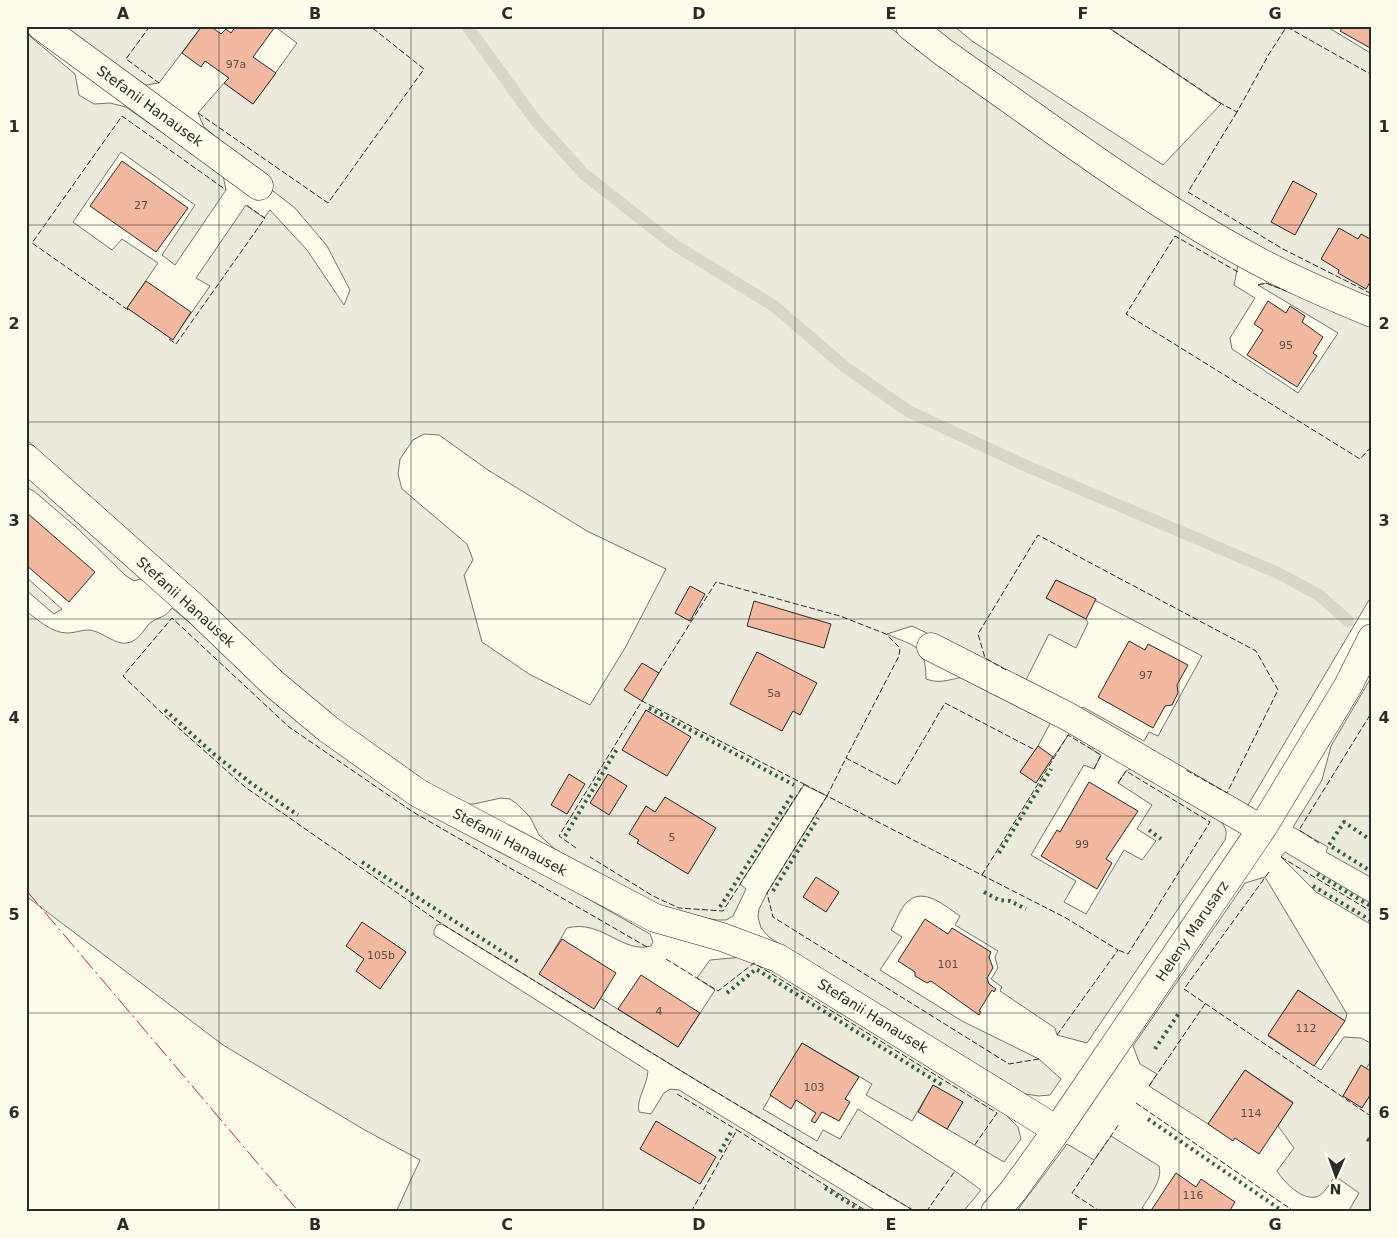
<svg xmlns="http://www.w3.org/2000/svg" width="1398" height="1238" viewBox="0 0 1398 1238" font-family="'DejaVu Sans',sans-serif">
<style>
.green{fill:#ecebdb;stroke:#74746e;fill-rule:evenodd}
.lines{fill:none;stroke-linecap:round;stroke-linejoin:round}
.stream{stroke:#d8d7c9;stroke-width:12}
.building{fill:#f2b8a0;stroke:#2b2b2b}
.minor-casing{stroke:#2b2b2b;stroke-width:29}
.minor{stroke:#fdfbea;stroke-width:28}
.hedge{stroke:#34623c;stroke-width:4;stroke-dasharray:2.5 4;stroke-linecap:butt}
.fence{stroke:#2b2b2b;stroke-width:1;stroke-dasharray:6 2.5;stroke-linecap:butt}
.power{stroke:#c62828;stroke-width:1;stroke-dasharray:18 4 2.5 4;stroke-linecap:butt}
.grid{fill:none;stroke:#2b2b2b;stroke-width:1;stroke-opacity:0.55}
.labels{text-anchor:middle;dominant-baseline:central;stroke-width:4;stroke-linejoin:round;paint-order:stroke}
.number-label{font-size:11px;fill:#5d4e48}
.street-label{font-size:14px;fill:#2b2b2b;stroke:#fdfbea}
.neatline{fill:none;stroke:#2b2b2b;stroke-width:2}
.grid-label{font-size:16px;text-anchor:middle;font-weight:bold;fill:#2b2b2b}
</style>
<rect width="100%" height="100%" fill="#fdfbea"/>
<g class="green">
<polygon points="57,26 202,26 159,83 146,85 120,74"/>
<path d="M 274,26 L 888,26 L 967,86 L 1080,164 L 1238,265 L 1234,285 L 1255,298 L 1230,338 L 1232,349 L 1298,393 L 1338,333 L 1258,285 L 1266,283 L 1372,325 L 1372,595 L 1248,805 L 1243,807 L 1079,710 L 1083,707 L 1144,741 L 1149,732 L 1158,736 L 1202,656 L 1056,580 L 1046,598 L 1086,619 L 1088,623 L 1076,648 L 1049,634 L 1026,680 L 912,626 L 887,634 C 914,647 926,643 926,679 C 942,685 952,678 969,676 L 1052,720 L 1038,746 L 1020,772 L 1036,782 L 1071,731 L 1093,744 L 1093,750 L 1101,755 L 1094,769 L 1084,765 L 1031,855 L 1076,881 L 1064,902 L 1086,914 L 1124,850 L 1142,860 L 1156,841 L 1137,829 L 1152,805 L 1118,783 L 1126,771 L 1137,766 L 1218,819 C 1225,826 1228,830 1225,840 L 1087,1043 L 1057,1035 L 1055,1028 L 1000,991 L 1002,987 L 991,979 L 998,968 L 995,957 L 998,951 L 955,925 L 960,916 C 946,907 924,886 907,902 C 900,909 896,922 891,930 L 902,937 L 880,970 L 962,1021 L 1039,1059 L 1061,1079 L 1050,1095 L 1039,1096 L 1025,1094 L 807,962 L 769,937 L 761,928 L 758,917 L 759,909 L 767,893 L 827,796 L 804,785 L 740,884 L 746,889 L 733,916 L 726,920 L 717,920 L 694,916 L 666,909 L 564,857 L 539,835 L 530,817 L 517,804 L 510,799 L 501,798 L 474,804 L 464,804 L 389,762 L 281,673 L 26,439 L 26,33 L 75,74 L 79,95 L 94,104 L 110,103 L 126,107 L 223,175 L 226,190 L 175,265 L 162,255 L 195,205 L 121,152 L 73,222 L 112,250 L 122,239 L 158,263 L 127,308 L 173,339 L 210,286 L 196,278 L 246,205 L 264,218 L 270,210 L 307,250 L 344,305 L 350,290 L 327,246 L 295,208 L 251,174 L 238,155 L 204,127 L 198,113 L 224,83 L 253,104 L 297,43 ZM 424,434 L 439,435 L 488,470 L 587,531 L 666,569 L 625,648 L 590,705 L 529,674 L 482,642 L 464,575 L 473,560 L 467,544 L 402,489 L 398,474 L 400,459 L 413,440 Z"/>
<polygon points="932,26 954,26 972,41 1163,165 1221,104 1106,26 1326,26 1372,54 1372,302 1227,236 959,49"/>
<polygon points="26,476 141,579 134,581 126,576 76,527 35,492 26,487"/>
<polygon points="26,577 62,609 54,614 26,590"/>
<path d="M 172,608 L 196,628 L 495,846 L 650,934 L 653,942 L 651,946 C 622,954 602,919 567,928 L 540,974 L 600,998 L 678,1047 L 715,990 L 697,978 L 710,960 L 743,957 L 755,959 L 1001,1110 L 1018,1127 L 1021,1139 L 1004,1162 L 947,1129 L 962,1103 L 933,1085 L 912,1121 L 866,1095 L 872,1084 L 802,1043 L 763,1109 L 817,1141 L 823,1130 L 840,1139 L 858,1109 L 955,1171 L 981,1190 L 963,1212 L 916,1212 L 696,1080 L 442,924 L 437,925 L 434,930 L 434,935 L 648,1071 C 647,1086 636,1099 639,1112 L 651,1114 L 664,1093 L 670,1089 L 679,1090 L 878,1212 L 396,1212 L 420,1160 L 363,1129 L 223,1045 L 26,896 L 26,611 C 38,620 52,633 67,633 C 77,633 85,628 94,631 C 105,634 116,645 127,643 C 139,641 143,630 150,623 C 159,616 164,619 172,608 Z"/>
<polygon points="1372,676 1372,878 1326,852 1328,847 1293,827 1322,780 1331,746"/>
<polygon points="1285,852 1372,904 1372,925 1316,892 1281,857"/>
<path d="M 1265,877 L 1347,1014 L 1345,1021 L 1298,990 L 1268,1036 L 1321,1070 L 1344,1037 L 1361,1038 L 1372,1044 L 1372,1059 L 1366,1069 L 1361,1066 L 1343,1096 L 1362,1107 L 1372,1092 L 1372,1212 L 1348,1212 L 1359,1193 L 1335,1176 C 1330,1183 1325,1194 1316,1197 C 1301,1200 1284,1182 1277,1171 L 1294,1148 L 1278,1126 L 1293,1102 L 1245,1070 L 1208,1124 L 1149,1086 L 1157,1074 L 1140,1064 L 1133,1046 L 1245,883 Z"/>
<path d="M 1111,1136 L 1159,1166 C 1163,1181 1149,1196 1142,1208 L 1148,1212 L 1016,1212 L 1067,1144 L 1094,1160 Z"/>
</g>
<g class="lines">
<polyline class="stream" points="467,26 536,121 584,174 673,244 774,306 845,367 908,411 1024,465 1278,573 1319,595 1348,621"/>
</g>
<g class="building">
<polygon points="202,26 210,26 221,34 226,29 231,33 236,26 275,27 253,57 276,73 253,104 224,83 229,78 205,61 201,67 182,53"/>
<polygon points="1343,26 1372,26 1372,49 1340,31"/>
<polygon points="122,161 188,208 156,252 90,206"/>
<polygon points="1293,181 1317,194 1295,235 1271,222"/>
<polygon points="1339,228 1358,239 1361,234 1372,240 1372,279 1366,289 1338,273 1339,270 1321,259"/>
<polygon points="146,281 191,312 173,340 127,308"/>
<polygon points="1268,301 1286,313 1290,306 1305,316 1302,322 1323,337 1313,353 1317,356 1297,387 1247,355 1263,330 1254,324"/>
<polygon points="26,512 95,572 69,602 26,565"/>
<polygon points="1056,580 1096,599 1086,619 1046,598"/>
<polygon points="690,586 705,594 690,621 675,613"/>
<polygon points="754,601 831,624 824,648 747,626"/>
<polygon points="1129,641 1145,650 1148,644 1188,665 1177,685 1178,693 1172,705 1165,706 1153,728 1098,697"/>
<polygon points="757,652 817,683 800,715 793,711 782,731 730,704"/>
<polygon points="642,663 659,673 642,701 624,690"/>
<polygon points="646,710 691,737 667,776 622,750"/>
<polygon points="1038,746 1053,757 1036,783 1020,772"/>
<polygon points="569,774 585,784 567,814 551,805"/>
<polygon points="608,774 627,786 609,815 590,803"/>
<polygon points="1089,782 1138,811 1106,859 1112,863 1097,889 1041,856 1057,830 1060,832"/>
<polygon points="665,797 716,828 688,874 637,843 639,840 629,834 646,806 655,812"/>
<polygon points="816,877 839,892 826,912 803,897"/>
<polygon points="925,919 948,934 952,928 991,952 989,957 993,968 987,978 989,984 996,989 994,992 992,990 979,1011 981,1012 979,1015 931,981 927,983 915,976 915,972 898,961"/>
<polygon points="362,922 406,952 380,989 356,971 364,959 346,946"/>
<polygon points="562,939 616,973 594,1009 539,974"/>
<polygon points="641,975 700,1013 678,1047 618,1009"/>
<polygon points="1298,990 1345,1021 1314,1066 1268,1035"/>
<polygon points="802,1043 859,1077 845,1099 850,1102 839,1121 822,1112 815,1123 811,1121 816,1113 796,1100 791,1109 770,1095"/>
<polygon points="1361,1065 1372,1072 1372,1092 1362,1108 1343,1096"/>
<polygon points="1245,1070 1293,1103 1259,1154 1235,1138 1233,1141 1208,1124"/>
<polygon points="933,1085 963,1102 947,1129 918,1112"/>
<polygon points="656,1121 716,1157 700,1184 640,1149"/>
<polygon points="1176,1173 1196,1187 1201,1179 1235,1202 1229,1212 1150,1212"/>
</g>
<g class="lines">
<g class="minor-casing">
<g id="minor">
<polyline points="41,26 259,186"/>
<path d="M 910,26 L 943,52 C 1046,124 1147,202 1258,261 C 1295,281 1333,297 1372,313"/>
<polyline points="26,458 197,610 274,684 328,729 418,793 655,918 722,937 778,958 1057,1130"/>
<polyline points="931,647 1067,716 1261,829"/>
<polyline points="995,1212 1013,1191 1057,1130 1263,827 1348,686 1372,638"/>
</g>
</g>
<use href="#minor" class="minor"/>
<g class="hedge">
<polyline points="649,708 794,785"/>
<polyline points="165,710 215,755 252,784 298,815"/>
<polyline points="1149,830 1161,839"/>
<polyline points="565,836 617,749"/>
<polyline points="1372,841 1344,822 1329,845 1372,872"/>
<polyline points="999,853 1051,769"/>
<polyline points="362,862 520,963"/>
<polyline points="1317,874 1372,907"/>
<polyline points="1313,886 1372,921"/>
<polyline points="773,891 818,818"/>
<polyline points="984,892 999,900 1010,901 1026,909"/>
<polyline points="720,907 792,795"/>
<polyline points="727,993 756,969 942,1085"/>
<polyline points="1155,1049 1179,1013"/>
<polyline points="1148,1119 1284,1212"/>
<polyline points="1367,1139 1372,1142"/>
<polyline points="720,1152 731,1132"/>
<polyline points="825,1188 863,1212"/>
</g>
<g class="fence">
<polyline points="150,26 126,59 159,83"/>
<polyline points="1106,26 1222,104 1237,112 1269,54 1287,26"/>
<polyline points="1287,27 1372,75"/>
<polyline points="1237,112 1188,192 1283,249 1372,294"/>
<polyline points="198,113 328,203 424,69 370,26"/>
<polyline points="1238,272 1175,236 1126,314 1360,459 1372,446"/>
<polyline points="1258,285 1266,283 1286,291"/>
<polyline points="128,310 32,243 122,116 226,190"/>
<polyline points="169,339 176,344 265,218 246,205"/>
<polyline points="1006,670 985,658 978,634 1038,535 1256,651 1278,690 1227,793 1186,770"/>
<polyline points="659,673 716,582 840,616 886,634 900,648 899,656 846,758"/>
<polyline points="1118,783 1126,771 1210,822 1128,954 1118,950"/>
<polyline points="804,784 827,796 846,758 897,785 945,703 1035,750"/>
<polyline points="1319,843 1299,830 1370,715 1372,715"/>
<polyline points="576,848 559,836 642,701 804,784 723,911 679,908 653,896 590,857"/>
<polyline points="1281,857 1372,912"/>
<polyline points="1269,872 1184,989 1372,1117"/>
<polyline points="982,875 1068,735 1101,755 1094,769"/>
<polyline points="647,947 413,812 289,727 172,618 123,676 164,715 245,787 442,924 696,1080 916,1212"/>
<polyline points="666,959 718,991 754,963 997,1113 974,1146"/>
<polyline points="1039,1059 1009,1064 773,917 767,893 827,796 1066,918 1118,950 1057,1035"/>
<polyline points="1149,1086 1205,1004"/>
<polyline points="677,1094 737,1130"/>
<polyline points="1136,1103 1295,1212"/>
<polyline points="691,1212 737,1130 868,1212"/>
<polyline points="926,1212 955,1171"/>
<polyline points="1101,1212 1072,1193 1119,1124"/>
</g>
<polyline class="power" points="26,890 299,1212"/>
</g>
<path class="grid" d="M 219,26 L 219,1212M 411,26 L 411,1212M 603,26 L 603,1212M 795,26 L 795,1212M 987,26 L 987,1212M 1179,26 L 1179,1212M 26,225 L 1372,225M 26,422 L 1372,422M 26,619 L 1372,619M 26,816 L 1372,816M 26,1013 L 1372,1013"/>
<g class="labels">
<g class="number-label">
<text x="236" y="64">97a</text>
<text x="141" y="205">27</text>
<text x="1286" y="345">95</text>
<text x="1146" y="675">97</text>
<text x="774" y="693">5a</text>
<text x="672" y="837">5</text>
<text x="1082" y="844">99</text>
<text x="381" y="955">105b</text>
<text x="948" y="964">101</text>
<text x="659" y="1011">4</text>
<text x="1306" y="1028">112</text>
<text x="814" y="1087">103</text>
<text x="1251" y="1113">114</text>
<text x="1193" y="1195">116</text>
</g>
<g class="street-label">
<text transform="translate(150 106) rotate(36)">Stefanii Hanausek</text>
<text transform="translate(186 602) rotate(42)">Stefanii Hanausek</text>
<text transform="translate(510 842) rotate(28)">Stefanii Hanausek</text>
<text transform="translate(1192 931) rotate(-56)">Heleny Marusarz</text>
<text transform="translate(873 1016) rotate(32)">Stefanii Hanausek</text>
</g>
</g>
<rect width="1398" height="1238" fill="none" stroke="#fdfbea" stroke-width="55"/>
<g transform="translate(1336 1176) rotate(182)" stroke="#fdfbea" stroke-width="4" paint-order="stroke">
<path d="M0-4L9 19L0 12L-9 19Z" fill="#2b2b2b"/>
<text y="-8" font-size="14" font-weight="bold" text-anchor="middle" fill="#2b2b2b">N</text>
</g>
<rect x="28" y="28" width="1342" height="1182" class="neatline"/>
<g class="grid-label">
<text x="123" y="19">A</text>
<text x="315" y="19">B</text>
<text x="507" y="19">C</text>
<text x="699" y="19">D</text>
<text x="891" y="19">E</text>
<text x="1083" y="19">F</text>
<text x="1275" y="19">G</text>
<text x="14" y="132">1</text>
<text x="1384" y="132">1</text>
<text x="14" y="329">2</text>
<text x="1384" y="329">2</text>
<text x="14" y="526">3</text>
<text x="1384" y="526">3</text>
<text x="14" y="723">4</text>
<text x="1384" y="723">4</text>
<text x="14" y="920">5</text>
<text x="1384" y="920">5</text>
<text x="14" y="1118">6</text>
<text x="1384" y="1118">6</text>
<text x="123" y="1230">A</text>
<text x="315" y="1230">B</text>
<text x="507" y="1230">C</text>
<text x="699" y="1230">D</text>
<text x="891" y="1230">E</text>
<text x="1083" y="1230">F</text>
<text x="1275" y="1230">G</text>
</g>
</svg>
